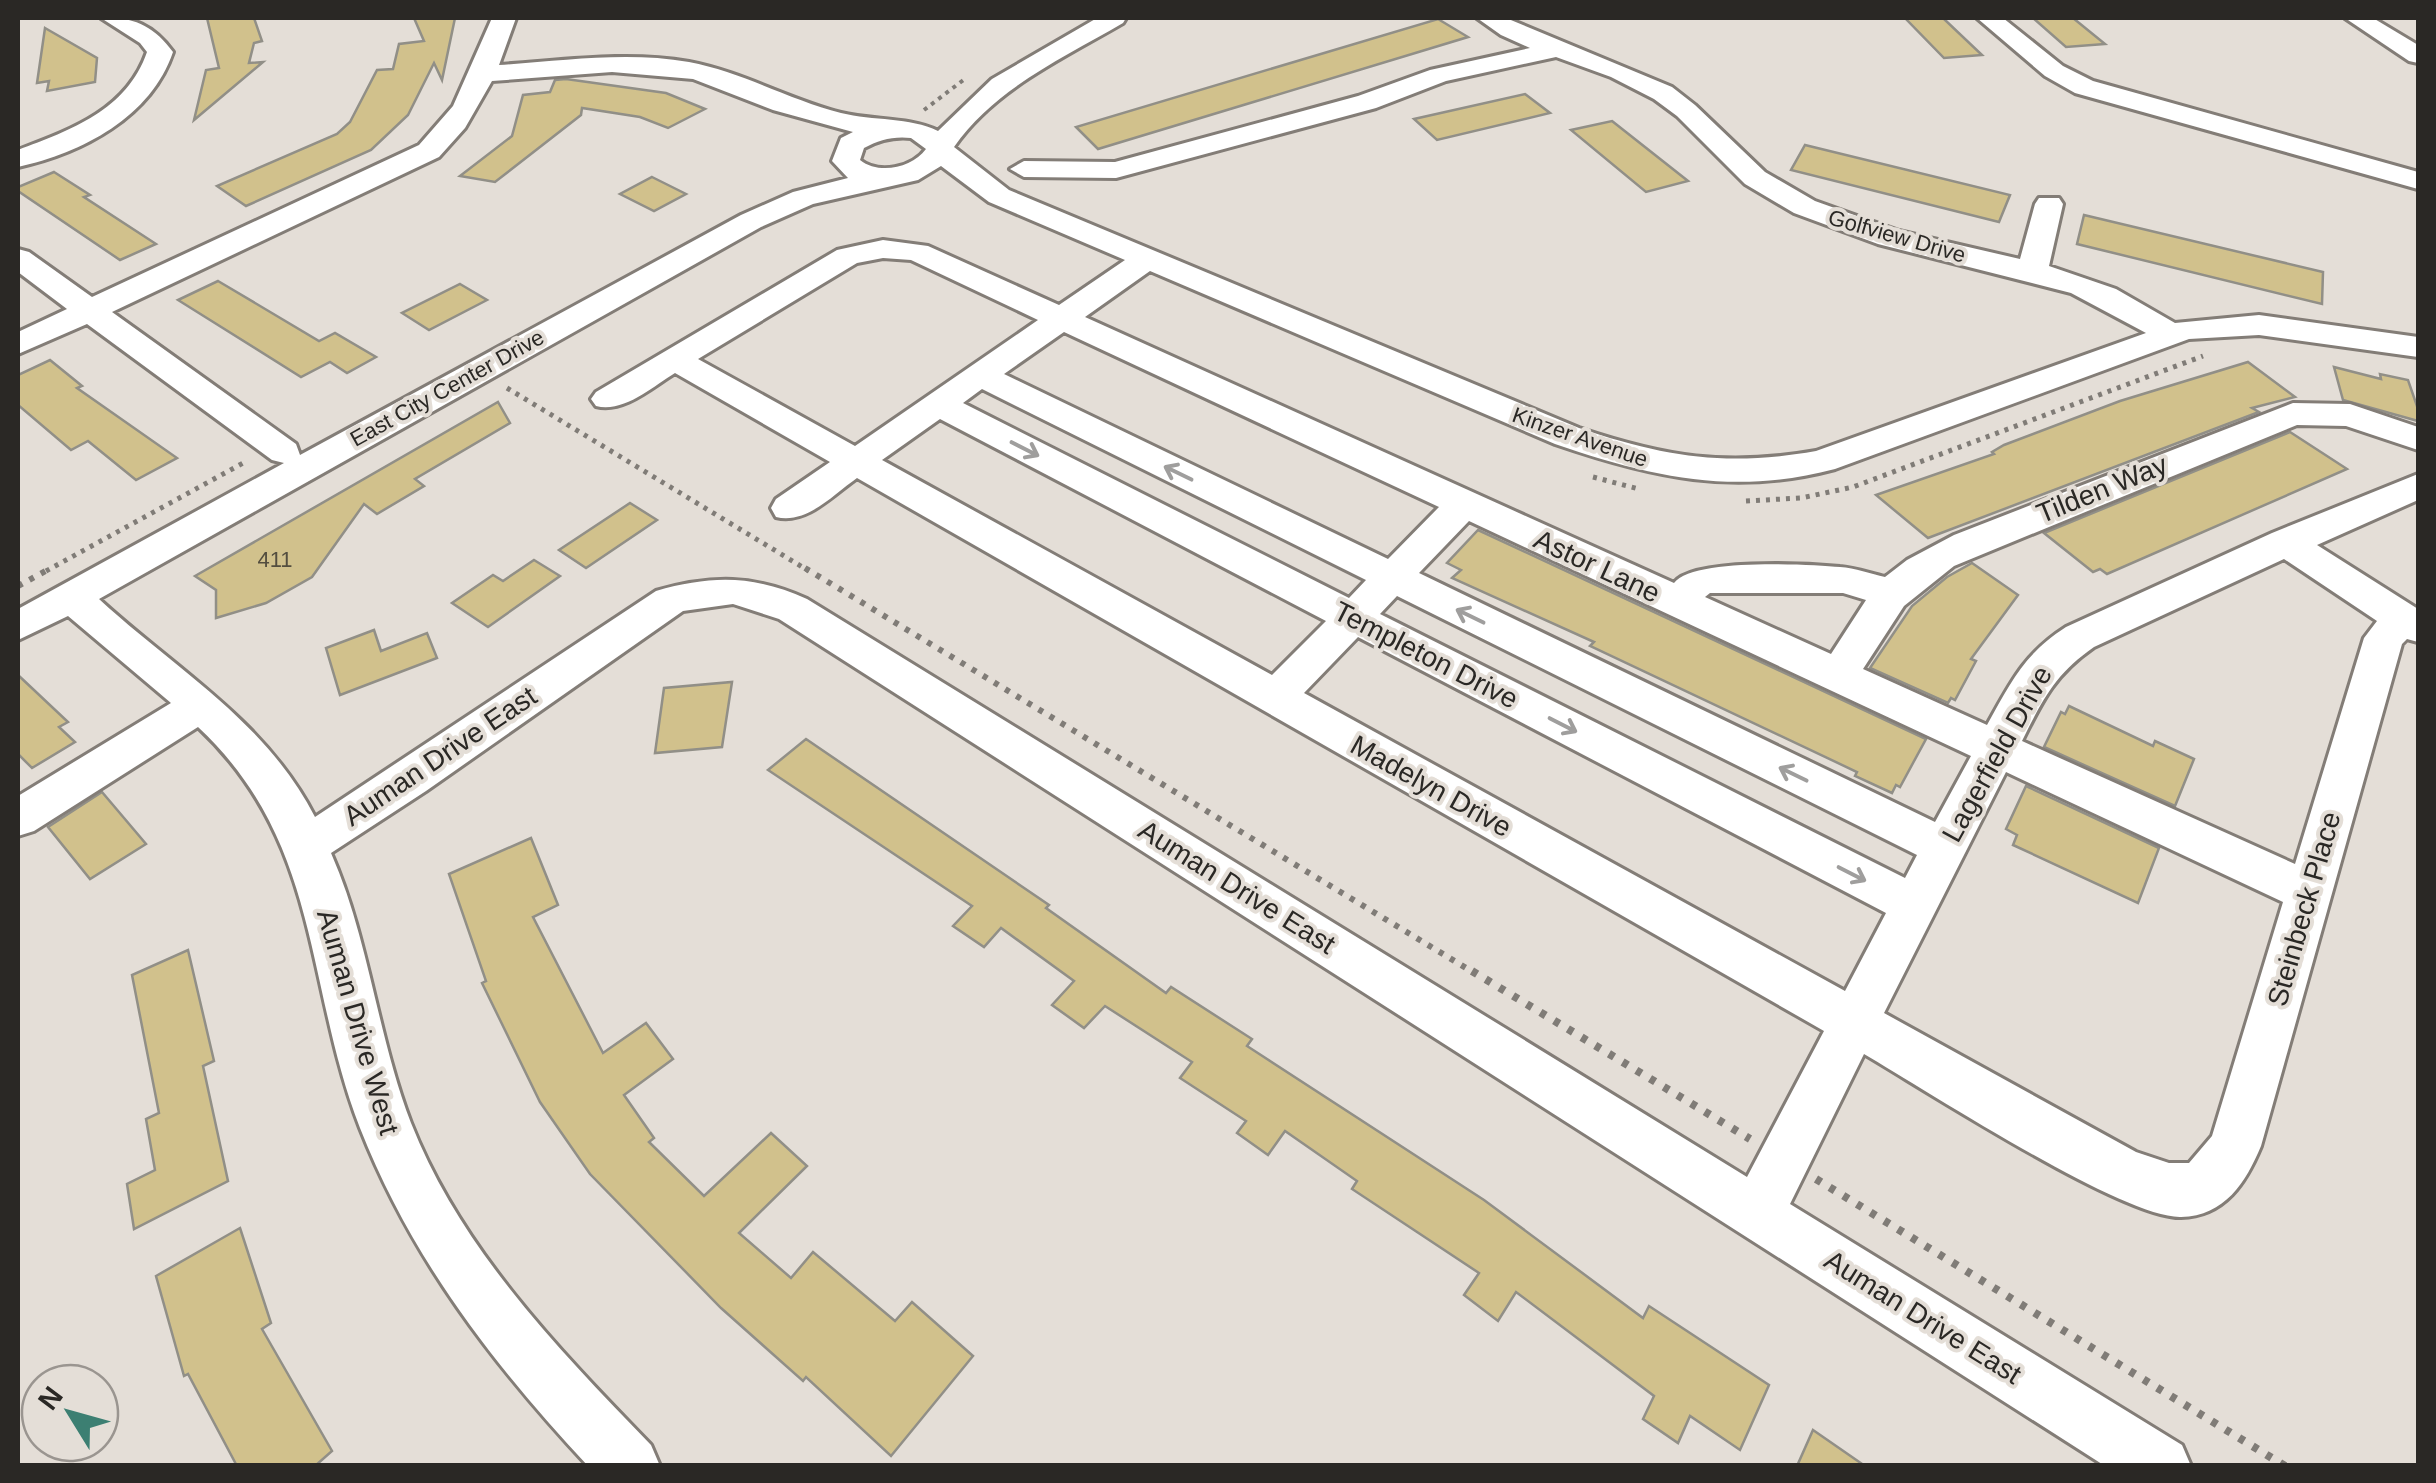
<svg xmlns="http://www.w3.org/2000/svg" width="2436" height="1483" viewBox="0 0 2436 1483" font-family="Arial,sans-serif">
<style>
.building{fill:#d1c18c;stroke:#918f87;stroke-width:2.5}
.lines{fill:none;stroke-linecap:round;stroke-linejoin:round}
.minor-casing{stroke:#837d77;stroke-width:6}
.path-far3{stroke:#807c77;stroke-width:4;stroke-dasharray:4 5;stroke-linecap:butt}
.path-far2{stroke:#807c77;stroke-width:5;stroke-dasharray:4 6;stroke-linecap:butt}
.path-far1{stroke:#807c77;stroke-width:6;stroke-dasharray:5 8;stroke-linecap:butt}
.path{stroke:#807c77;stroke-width:8;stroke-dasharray:6 10;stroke-linecap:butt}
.minor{fill:#fff;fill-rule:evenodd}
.oneway{stroke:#9f9e9d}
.labels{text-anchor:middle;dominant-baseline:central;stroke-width:8;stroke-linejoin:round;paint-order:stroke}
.far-street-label{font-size:22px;fill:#2a2825;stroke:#e4ded7}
.number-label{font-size:22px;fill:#544e3f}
.street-label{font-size:28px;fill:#2a2825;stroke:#e4ded7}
</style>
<rect width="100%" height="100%" fill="#e4ded7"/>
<g class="building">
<polygon points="207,18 254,18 262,41 254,43 249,63 263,62 194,120 206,70 219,68"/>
<polygon points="414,18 455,18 442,80 434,63 408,115 371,150 246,206 217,186 337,134 350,122 377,70 393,69 399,44 424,41"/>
<polygon points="1905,18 1943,18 1982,55 1944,58"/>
<polygon points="2033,18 2073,18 2105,44 2066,47"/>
<polygon points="1438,19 1468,37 1098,149 1076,127"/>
<polygon points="45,28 97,58 95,82 47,91 49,81 37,83"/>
<polygon points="566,79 666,93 705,109 668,128 640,117 582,108 581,115 495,182 460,176 512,136 523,95 550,92 555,80"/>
<polygon points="1525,94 1550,113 1437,140 1414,119"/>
<polygon points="1612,121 1688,181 1646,192 1571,130"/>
<polygon points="1805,145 2010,195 1999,222 1791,170"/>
<polygon points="54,172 90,195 84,197 156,244 120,260 18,191 18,187"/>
<polygon points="652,177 686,194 654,211 620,194"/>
<polygon points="2084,215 2323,272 2322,304 2077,244"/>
<polygon points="218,281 319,341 335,333 376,357 347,373 330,362 301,377 178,300"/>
<polygon points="460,284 487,300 429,330 402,313"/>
<polygon points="50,360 82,386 77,388 177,458 136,480 88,441 71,450 18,405 18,375"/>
<polygon points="2248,362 2295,397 2252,408 2259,412 1928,538 1876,495 1994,454 1992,452 2004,445 2120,401"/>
<polygon points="2334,367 2381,379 2380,374 2408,380 2418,409 2418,421 2343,400"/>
<polygon points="498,402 510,423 415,479 424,486 377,514 364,504 312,577 266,603 216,618 216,590 195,576"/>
<polygon points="2290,432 2347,469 2107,574 2100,569 2093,572 2044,533"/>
<polygon points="630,503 657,520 586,568 559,550"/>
<polygon points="1478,530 1926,739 1900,787 1896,785 1892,793 1855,776 1857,772 1590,646 1594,642 1452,578 1461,570 1447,563"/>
<polygon points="534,560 560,576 488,627 452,603 493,575 503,581"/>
<polygon points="1972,563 2018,595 1971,659 1976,661 1955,700 1951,698 1948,703 1870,668 1912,606 1947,577"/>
<polygon points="374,630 381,651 427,633 437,658 340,695 326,648"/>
<polygon points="18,675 68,722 59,727 75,742 32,768 18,754"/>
<polygon points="732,682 722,747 655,753 664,688"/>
<polygon points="2069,706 2153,746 2155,741 2194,759 2175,806 2044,747 2061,712 2065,714"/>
<polygon points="806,739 1049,905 1046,908 1166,993 1171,987 1252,1039 1247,1046 1484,1200 1643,1318 1649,1306 1769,1385 1740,1450 1690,1416 1678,1443 1643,1419 1654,1396 1516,1292 1498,1321 1464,1295 1479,1273 1352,1189 1357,1181 1285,1131 1268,1155 1237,1133 1246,1121 1180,1078 1192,1062 1105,1006 1084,1028 1052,1005 1074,981 1001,928 984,947 953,926 972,906 768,770"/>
<polygon points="2026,786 2159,848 2138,903 2013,845 2017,835 2006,829"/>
<polygon points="102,792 146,844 90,879 48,827"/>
<polygon points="531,838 558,905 533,917 603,1053 646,1023 673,1059 624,1095 654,1138 649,1142 704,1196 771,1133 807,1166 739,1233 791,1278 813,1252 895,1321 912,1302 973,1356 891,1456 806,1377 803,1381 721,1308 590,1174 540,1102 482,983 486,981 449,874"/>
<polygon points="188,950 214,1061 203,1066 228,1181 134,1229 127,1184 155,1170 146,1119 159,1113 132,975"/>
<polygon points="240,1228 271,1323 262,1329 332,1451 315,1466 237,1466 188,1374 184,1376 156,1276"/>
<polygon points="1813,1430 1865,1466 1797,1466"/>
</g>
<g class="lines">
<g class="minor-casing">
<g id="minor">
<path d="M 101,18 C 133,16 154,26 173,52 C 151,117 82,153 18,167 L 18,150 C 71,130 127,110 147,52 L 140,43 Z"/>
<path d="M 492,18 L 516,18 L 499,65 C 562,61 626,51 689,62 C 742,72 790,100 841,113 C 873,121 910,117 938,131 L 992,79 L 1097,18 L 1126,18 L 1123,23 C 1063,58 994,89 954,147 L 1009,190 L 1579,428 C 1665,457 1726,467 1816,451 L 2146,333 L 2071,293 L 1878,244 L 1794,213 L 1745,184 L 1677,116 L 1654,99 L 1611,77 L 1556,57 L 1446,81 L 1376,108 L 1116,178 L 1024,177 L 1010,169 L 1024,161 L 1115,162 L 1358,96 L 1430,70 L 1530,48 L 1501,35 L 1477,18 L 1506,18 L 1672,87 L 1695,105 L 1765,172 L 1815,201 L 1899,231 L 2020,259 L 2035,204 L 2039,198 L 2059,198 L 2063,204 L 2049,266 L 2116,289 L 2175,323 L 2259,315 L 2418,337 L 2418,357 L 2259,335 L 2189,339 L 1835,469 C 1734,496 1651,477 1555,444 L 1150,271 L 1085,317 L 1674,583 C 1692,558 1807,564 1840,567 C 1855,568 1871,574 1885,577 L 1907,560 L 1954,535 L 2293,403 L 2350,404 L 2418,427 L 2418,450 L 2346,426 L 2297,425 L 1954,566 L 1904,606 L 1863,669 L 1987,725 C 2011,682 2024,654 2066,627 L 2272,533 L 2418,474 L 2418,500 L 2317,545 L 2418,609 L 2418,642 L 2407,639 L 2402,644 L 2261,1146 C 2246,1182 2225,1216 2181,1217 C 2124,1219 1924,1089 1864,1054 L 1790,1204 L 2182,1445 L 2191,1466 L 2105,1466 L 779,619 L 733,604 L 683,611 L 426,791 L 331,853 C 369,939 377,1035 411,1123 C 460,1248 559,1350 651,1445 L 660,1466 L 588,1466 C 493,1364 411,1258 360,1128 C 304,983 322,843 198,727 L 34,831 L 18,836 L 18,796 L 171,703 L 68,616 L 18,640 L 18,609 L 284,463 L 272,460 L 87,324 L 18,354 L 18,332 L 67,309 L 18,272 L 18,249 L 29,252 L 92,297 L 419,145 L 453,106 ZM 612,72 L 693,79 L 773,110 L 853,132 L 841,138 L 832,161 L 848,178 L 793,192 L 741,215 L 300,455 L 296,444 L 112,312 L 439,157 L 465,128 L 492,81 ZM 911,138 L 926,149 C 912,168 879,175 860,160 L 864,148 C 879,140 893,136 911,138 ZM 941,166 L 989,202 L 1125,260 L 1059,305 L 928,246 L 883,240 L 837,250 L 596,392 L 591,399 L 596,406 C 624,413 652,387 675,373 L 830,462 L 776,499 L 771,508 L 776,517 C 806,525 834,494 857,478 L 1824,1031 L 1747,1177 L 807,599 C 754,575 712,575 656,591 L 315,817 C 265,720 176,670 99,599 L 761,227 L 813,204 L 918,180 ZM 883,258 L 911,260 L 1038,320 L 855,446 L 698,359 L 857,263 ZM 1064,332 L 1439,507 L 1388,559 L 1004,374 ZM 982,389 L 1366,580 L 1349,598 L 963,403 ZM 940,419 L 1326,621 L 1272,675 L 882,460 ZM 1469,521 L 1971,756 L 1935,822 L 1419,573 ZM 2284,559 L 2377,621 L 2364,638 L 2295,864 L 2022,741 C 2043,699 2055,674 2094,647 ZM 1710,593 L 1843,593 L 1866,600 L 1831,654 L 1705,597 ZM 1397,596 L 1917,855 L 1905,878 L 1380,614 ZM 1358,637 L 1886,913 L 1845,991 L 1304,693 ZM 2006,772 L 2283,902 L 2212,1136 L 2189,1163 L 2169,1163 L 2136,1152 L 1884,1013 Z"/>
<polygon points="1977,18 2003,18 2063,66 2093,81 2418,172 2418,189 2075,93 2045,76"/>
<polygon points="2345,18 2373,18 2418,45 2418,63 2409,61"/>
</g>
</g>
<polyline class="path-far3" points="924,110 966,78"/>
<g class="path-far2">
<polyline points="507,388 809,571"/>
<polyline points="1593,477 1639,489"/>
<polyline points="1746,501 1801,498 1853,487 2203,356"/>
<polyline points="46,571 245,462"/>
</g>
<g class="path-far1">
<polyline points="805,568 1476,974"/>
<polyline points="18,586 51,568"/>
</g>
<g class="path">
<polyline points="1472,971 1750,1139"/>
<polyline points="1816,1179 2285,1466"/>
</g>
<use href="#minor" class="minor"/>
</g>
<defs><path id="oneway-shaft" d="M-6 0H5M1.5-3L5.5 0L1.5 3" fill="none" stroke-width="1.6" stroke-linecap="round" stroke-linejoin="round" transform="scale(2.5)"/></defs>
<g class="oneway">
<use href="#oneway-shaft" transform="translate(1025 449) rotate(27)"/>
<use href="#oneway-shaft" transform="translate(1178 473) rotate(-154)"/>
<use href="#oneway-shaft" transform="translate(1470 616) rotate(-154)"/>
<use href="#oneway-shaft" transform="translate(1563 725) rotate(27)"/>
<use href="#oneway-shaft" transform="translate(1793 774) rotate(-154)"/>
<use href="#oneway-shaft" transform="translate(1852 874) rotate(27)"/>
</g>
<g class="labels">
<g class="far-street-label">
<text transform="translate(1897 236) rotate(16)">Golfview Drive</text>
<text transform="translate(447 388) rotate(-29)">East City Center Drive</text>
<text transform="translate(1580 437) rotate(19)">Kinzer Avenue</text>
</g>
<g class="number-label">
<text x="275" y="559">411</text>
</g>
<g class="street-label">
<text transform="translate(2102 489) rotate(-22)">Tilden Way</text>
<text transform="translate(1597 566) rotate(25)">Astor Lane</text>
<text transform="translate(1426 655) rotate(27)">Templeton Drive</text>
<text transform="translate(1997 754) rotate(-61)">Lagerfield Drive</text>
<text transform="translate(440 756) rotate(-34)">Auman Drive East</text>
<text transform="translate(1431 786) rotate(29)">Madelyn Drive</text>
<text transform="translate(1237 887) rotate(32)">Auman Drive East</text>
<text transform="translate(2304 909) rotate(-74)">Steinbeck Place</text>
<text transform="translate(358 1022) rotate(74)">Auman Drive West</text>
<text transform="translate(1923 1317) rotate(32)">Auman Drive East</text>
</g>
</g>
<rect width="2436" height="1483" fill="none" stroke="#2a2825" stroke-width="40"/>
<g transform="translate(70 1413) rotate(307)"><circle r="48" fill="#e4ded7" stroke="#9a9590" stroke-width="2.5"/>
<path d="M0-8L18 38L0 25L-18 38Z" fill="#3c7f72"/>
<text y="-15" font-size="28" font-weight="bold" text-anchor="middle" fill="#2a2825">N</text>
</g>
</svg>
